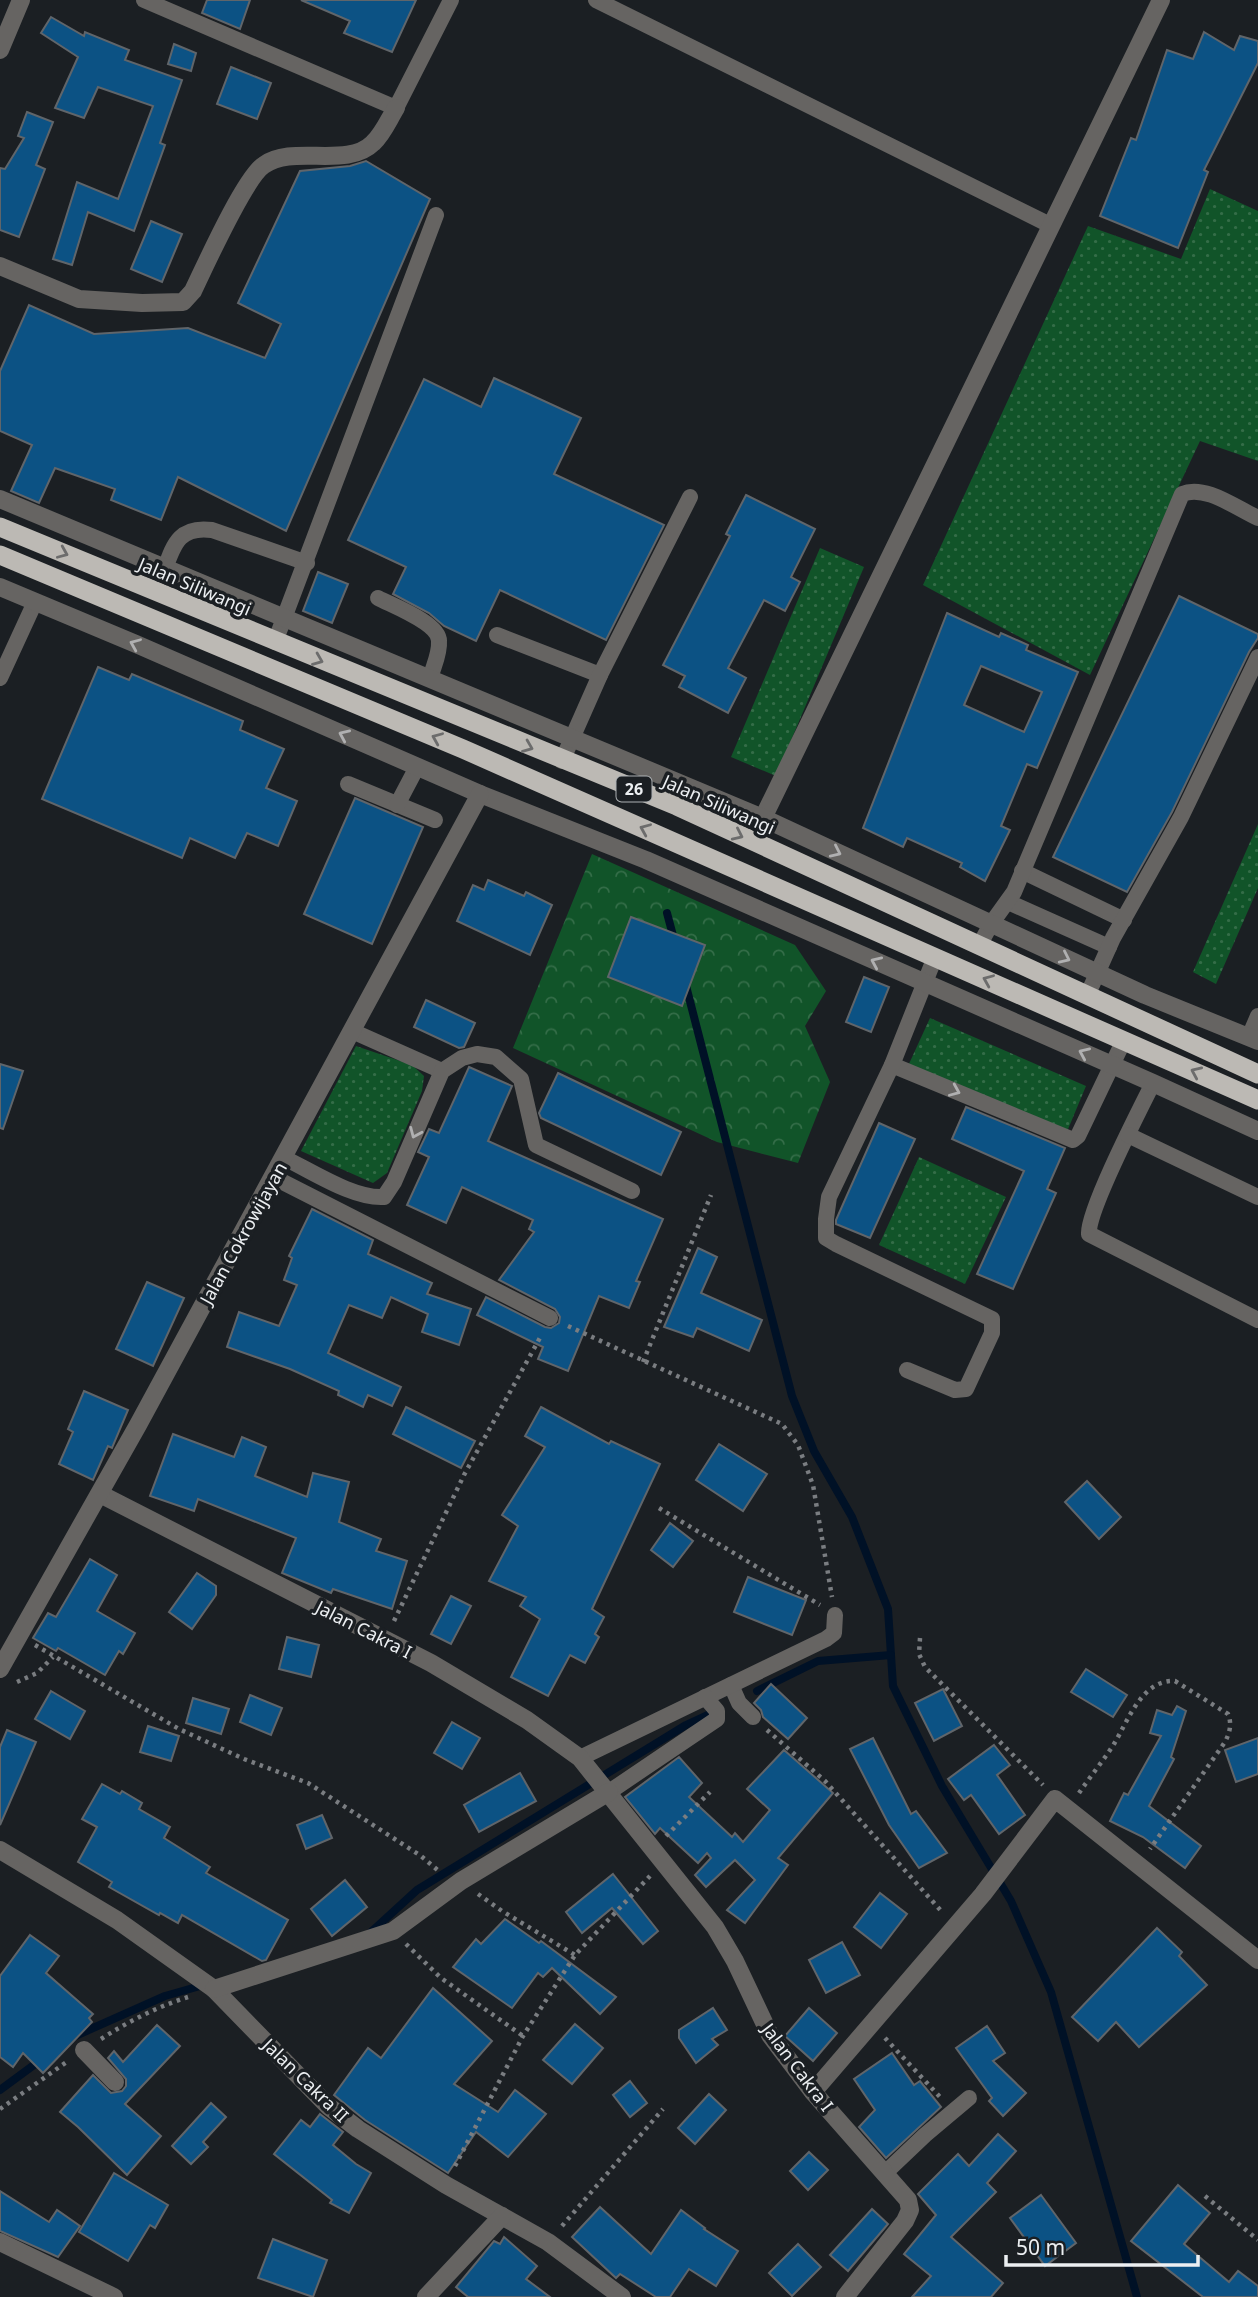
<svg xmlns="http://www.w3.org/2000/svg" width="1258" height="2297" viewBox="0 0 1258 2297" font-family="'Noto Sans',sans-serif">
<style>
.grass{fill:url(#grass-dots)}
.forest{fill:url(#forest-crowns)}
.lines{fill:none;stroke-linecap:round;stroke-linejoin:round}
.stream{stroke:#001126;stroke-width:8}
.building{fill:#0c5284;stroke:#60656a;stroke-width:2;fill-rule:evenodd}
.path{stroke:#7a7d81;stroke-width:4.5;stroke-dasharray:3.5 5;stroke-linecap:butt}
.service{stroke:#666462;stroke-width:16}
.minor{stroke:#666462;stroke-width:18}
.tertiary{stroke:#666462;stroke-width:18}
.trunk{stroke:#bcb9b4;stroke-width:19}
.oneway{stroke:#6c6c6c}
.oneway2{stroke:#b0b0b1}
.labels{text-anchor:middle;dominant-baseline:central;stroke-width:7;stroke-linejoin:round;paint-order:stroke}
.shield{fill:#1b1f23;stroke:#adb1b4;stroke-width:2}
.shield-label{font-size:16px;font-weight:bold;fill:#eceff2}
.street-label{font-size:18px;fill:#eceff2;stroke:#1b1f23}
</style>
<defs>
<pattern id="grass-dots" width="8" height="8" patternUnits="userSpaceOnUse" patternTransform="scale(1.75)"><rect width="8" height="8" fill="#115429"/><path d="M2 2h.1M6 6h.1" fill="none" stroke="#346d48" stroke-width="1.8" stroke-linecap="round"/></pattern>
<pattern id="forest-crowns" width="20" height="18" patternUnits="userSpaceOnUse" patternTransform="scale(1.75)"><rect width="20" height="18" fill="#115429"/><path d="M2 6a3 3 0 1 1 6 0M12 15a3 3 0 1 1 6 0" fill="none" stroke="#346d48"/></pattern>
</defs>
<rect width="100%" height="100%" fill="#1b1f23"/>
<g class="grass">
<polygon points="1210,189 1258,211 1258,461 1200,441 1090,675 923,585 1088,226 1181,259"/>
<polygon points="820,548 864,567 776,776 731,757"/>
<polygon points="1258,824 1258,888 1216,984 1193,972"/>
<polygon points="930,1018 1086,1086 1066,1134 908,1066"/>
<polygon points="356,1046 412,1065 424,1076 422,1091 387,1173 373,1183 301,1151"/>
<polygon points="919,1157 1006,1197 965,1284 879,1245"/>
</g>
<polygon class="forest" points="592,854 795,945 826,991 805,1026 830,1082 798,1163 717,1142 513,1048"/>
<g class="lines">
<g class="stream">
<polyline points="667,913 675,943"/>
<polyline points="685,982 792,1396 814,1451 852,1517 888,1609 893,1686 942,1786 1011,1901 1051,1992 1137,2297"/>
<polyline points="757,1691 818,1661 891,1655"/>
<polyline points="369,1934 417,1890 686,1725 716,1711"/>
<polyline points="73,2037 165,1996 207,1984"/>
<polyline points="0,2090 42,2059"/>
</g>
</g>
<g class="building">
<polygon points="207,0 250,0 240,29 202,13"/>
<polygon points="301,0 416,0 392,52 344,33 350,21"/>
<polygon points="51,17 84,36 85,32 129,50 125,60 182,80 160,143 165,145 134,231 88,212 72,265 53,259 77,182 118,199 153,106 98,87 84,118 55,108 78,57 41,33"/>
<polygon points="1204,32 1234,50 1240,36 1258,41 1258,63 1204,170 1208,172 1178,248 1100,216 1131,138 1136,140 1167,50 1193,59"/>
<polygon points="174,44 196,53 191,71 168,64"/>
<polygon points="231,67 271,83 257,119 217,104"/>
<polygon points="27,112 53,122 36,165 45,169 19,237 0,230 0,168 5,169 24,138 18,136"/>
<polygon points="366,161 430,199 286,531 178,477 161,520 111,500 115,489 55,468 39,503 11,491 32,445 0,431 0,371 29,305 94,334 188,328 265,358 281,324 238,303 300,171 350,166"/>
<polygon points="151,221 182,234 162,282 131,269"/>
<polygon points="494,378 581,418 554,474 664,525 606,640 500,590 476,641 444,626 429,613 393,594 406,567 348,540 424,379 481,407"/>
<polygon points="746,495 815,529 791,577 800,582 785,611 764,600 728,668 746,678 728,713 679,687 685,676 663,665 730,536 726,534"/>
<polygon points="318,572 348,584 332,623 303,611"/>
<polygon points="1179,596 1258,634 1258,638 1249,652 1172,812 1127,892 1053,857"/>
<path d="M 947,613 L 999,637 L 1001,633 L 1028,645 L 1026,650 L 1078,672 L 1037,768 L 1027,764 L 1001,826 L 1010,830 L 985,881 L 960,867 L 962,863 L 907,838 L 903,847 L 863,828 ZM 981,666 L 1042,692 L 1024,732 L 964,705 Z"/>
<polygon points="98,667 129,680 132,674 243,721 240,730 284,749 266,788 297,801 278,846 247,833 235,858 190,838 182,858 42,799"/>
<polygon points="355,798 423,827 372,944 304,914"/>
<polygon points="488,880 524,896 526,892 552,905 530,955 457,921 473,885 484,890"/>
<polygon points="631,917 705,945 682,1006 608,977"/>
<polygon points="864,977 889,987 871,1032 846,1022"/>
<polygon points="426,1000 475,1023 464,1047 459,1048 414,1027"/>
<polygon points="0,1064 23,1071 3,1129 0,1128"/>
<polygon points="469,1067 512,1086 488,1141 663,1219 636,1281 640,1282 629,1308 599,1296 568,1371 538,1359 543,1347 477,1315 486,1297 545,1327 551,1328 559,1323 560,1317 555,1309 499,1280 534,1232 529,1229 533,1220 462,1187 446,1223 407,1205 429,1157 418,1152 429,1129 439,1133"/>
<polygon points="558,1073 681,1132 661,1175 541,1118 539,1113"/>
<polygon points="966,1107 1065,1148 1047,1189 1056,1193 1013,1289 977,1274 1024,1171 952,1139"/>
<polygon points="879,1123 915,1139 870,1238 836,1224 836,1220"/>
<polygon points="312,1209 373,1240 368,1254 432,1283 427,1294 471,1309 459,1345 422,1332 428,1314 391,1297 382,1318 349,1305 328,1353 401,1387 392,1406 368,1395 363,1407 338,1395 339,1391 290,1369 227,1347 239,1312 279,1326 297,1285 284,1280 292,1258 289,1256"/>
<polygon points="698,1248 717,1257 701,1293 762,1320 749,1351 697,1328 693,1337 664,1327"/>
<polygon points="147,1282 184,1298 153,1366 116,1349"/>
<polygon points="84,1391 128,1410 112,1448 108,1446 93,1480 59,1464 73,1432 68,1429"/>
<polygon points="406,1407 475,1441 461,1468 393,1434"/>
<polygon points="541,1407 609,1444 611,1441 660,1464 592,1609 604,1617 595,1634 599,1637 585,1663 570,1655 548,1696 511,1677 540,1619 520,1606 526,1597 489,1581 518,1526 502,1515 545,1447 525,1436"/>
<polygon points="173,1434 234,1457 242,1437 266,1447 255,1476 307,1497 313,1473 349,1482 339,1522 381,1539 376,1551 407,1561 392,1609 333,1589 331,1593 282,1573 296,1538 198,1499 194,1511 150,1496"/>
<polygon points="719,1444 767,1474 743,1511 696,1480"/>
<polygon points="1087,1481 1121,1517 1099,1539 1065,1502"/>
<polygon points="670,1523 693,1541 673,1567 651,1550"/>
<polygon points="90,1559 117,1575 97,1611 135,1633 123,1654 119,1651 105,1675 58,1648 56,1651 33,1638 48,1613 56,1617"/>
<polygon points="197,1573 216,1586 216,1595 192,1629 169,1612"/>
<polygon points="748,1577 806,1600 792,1635 734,1612"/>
<polygon points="451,1596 471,1606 451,1644 431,1634"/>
<polygon points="287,1637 319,1645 311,1677 279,1669"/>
<polygon points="1086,1669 1127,1695 1113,1717 1071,1692"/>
<polygon points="771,1684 807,1718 788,1739 763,1717 761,1710 754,1703"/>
<polygon points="943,1689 962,1726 934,1741 915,1703"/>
<polygon points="51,1691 85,1711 70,1739 35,1719"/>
<polygon points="250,1695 282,1708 271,1735 240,1722"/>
<polygon points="193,1698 229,1709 221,1734 186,1723"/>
<polygon points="1177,1706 1186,1711 1171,1757 1174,1759 1149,1806 1201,1846 1185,1868 1143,1837 1110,1821 1124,1793 1128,1795 1161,1736 1150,1733 1157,1710 1172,1715"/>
<polygon points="452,1722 480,1738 462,1769 434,1753"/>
<polygon points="148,1726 179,1736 171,1761 140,1752"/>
<polygon points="7,1730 36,1742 0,1825 0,1747"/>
<polygon points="873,1738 911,1814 916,1811 947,1853 919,1868 889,1825 850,1749"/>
<polygon points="1258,1738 1258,1774 1236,1782 1225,1750"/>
<polygon points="994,1745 1010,1765 997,1775 1025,1815 999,1834 971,1795 964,1800 948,1779"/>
<polygon points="784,1750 833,1793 778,1858 788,1865 745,1923 727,1910 755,1880 735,1860 706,1887 695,1875 711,1858 707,1853 698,1863 660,1828 655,1834 625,1797 679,1757 702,1783 689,1797 732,1837 735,1833 743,1842 770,1810 747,1789"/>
<polygon points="520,1773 536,1801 479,1832 464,1805"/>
<polygon points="102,1784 120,1794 122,1791 142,1803 139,1809 170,1827 164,1838 210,1867 206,1873 288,1920 266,1960 262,1961 182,1915 178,1923 160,1913 159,1915 109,1887 112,1882 78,1862 97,1827 82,1819"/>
<polygon points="322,1815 332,1838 306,1849 297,1825"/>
<polygon points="613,1874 658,1931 643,1944 612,1908 582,1933 566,1912"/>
<polygon points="345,1880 367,1907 332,1936 311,1909"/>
<polygon points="880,1893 907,1914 881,1948 854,1927"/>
<polygon points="505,1919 539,1943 541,1941 616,1997 600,2014 552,1968 543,1977 538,1973 512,2008 453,1967 476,1939 481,1944"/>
<polygon points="1157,1928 1182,1952 1179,1956 1207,1985 1139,2047 1116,2022 1098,2041 1072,2017"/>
<polygon points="30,1935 59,1956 46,1973 93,2014 89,2018 92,2022 43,2073 23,2053 13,2067 0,2057 0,1976"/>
<polygon points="842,1942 860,1975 826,1993 809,1960"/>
<polygon points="433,1988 492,2041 454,2084 498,2112 515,2090 546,2114 508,2157 476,2132 448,2173 365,2120 334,2095 368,2048 381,2058"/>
<polygon points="713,2008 727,2030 712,2039 718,2045 696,2063 679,2038 679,2030"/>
<polygon points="809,2008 837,2033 813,2061 785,2036"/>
<polygon points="575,2024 603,2048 572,2084 543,2060"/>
<polygon points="157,2025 180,2046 125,2104 161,2136 127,2175 78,2127 60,2112 93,2075 111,2093 122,2091 126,2086 126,2079 108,2058 114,2051 123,2062"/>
<polygon points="987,2026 1005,2053 993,2061 1026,2093 1003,2116 989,2101 992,2098 956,2048"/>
<polygon points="892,2053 914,2085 920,2081 941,2107 886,2158 859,2127 875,2110 854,2079"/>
<polygon points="630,2081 647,2103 630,2117 613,2095"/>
<polygon points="709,2094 726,2110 695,2144 678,2128"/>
<polygon points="211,2103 226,2117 203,2142 208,2147 191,2164 172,2146"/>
<polygon points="320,2114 343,2132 333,2145 356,2164 371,2173 349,2213 330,2203 332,2200 274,2154 301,2120 310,2127"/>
<polygon points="998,2134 1016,2151 987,2183 996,2192 951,2237 1003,2283 991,2297 912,2297 931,2276 904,2254 936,2215 918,2194 958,2154 969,2166"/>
<polygon points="809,2152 828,2170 808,2190 790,2171"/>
<polygon points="114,2173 168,2205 155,2228 150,2225 128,2261 79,2232"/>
<polygon points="1178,2185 1210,2213 1184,2244 1229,2282 1238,2271 1258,2286 1258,2297 1203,2297 1131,2241"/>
<polygon points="0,2191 49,2222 57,2210 80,2226 58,2257 0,2231"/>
<polygon points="1041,2195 1076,2243 1045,2266 1010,2218"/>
<polygon points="600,2207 651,2254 681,2210 705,2228 704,2229 738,2251 716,2286 689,2269 670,2297 656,2297 620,2274 616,2278 572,2237"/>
<polygon points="872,2209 888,2224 848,2271 830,2255"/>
<polygon points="504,2237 537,2266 526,2279 550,2297 468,2297 456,2287 494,2241 500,2244"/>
<polygon points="273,2239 327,2260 313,2297 258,2278"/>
<polygon points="798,2244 821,2267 792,2296 769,2273"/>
</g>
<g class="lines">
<g class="path">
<polyline points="568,1326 782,1424 798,1445 813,1485 832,1597"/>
<polyline points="643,1362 711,1195"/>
<polyline points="659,1508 820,1605"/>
<polyline points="394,1621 464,1475 541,1336"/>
<polyline points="920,1638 919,1654 925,1667 1043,1785"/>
<polyline points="35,1645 179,1729 244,1759 308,1783 421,1856 441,1873"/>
<polyline points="17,1682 37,1673 53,1657"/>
<polyline points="767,1730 825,1781 943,1913"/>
<path d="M 1079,1793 C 1090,1777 1103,1761 1114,1744 C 1128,1721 1142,1679 1175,1681 L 1228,1714 C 1232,1724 1230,1732 1225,1742 L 1150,1849"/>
<polyline points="666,1836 710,1792"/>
<polyline points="478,1894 502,1911 575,1955"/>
<polyline points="406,1944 441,1978 523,2036"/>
<polyline points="885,2038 941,2098"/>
<path d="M 101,2039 C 129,2021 157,2007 188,1997"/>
<polyline points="0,2109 68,2061"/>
<polyline points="455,2166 523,2036 575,1955 650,1876"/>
<polyline points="1205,2196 1258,2240"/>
<polyline points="562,2226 663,2109"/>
</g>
<g class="service">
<polyline points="144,0 396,108 451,0"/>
<polyline points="596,0 1050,225"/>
<path d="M 165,569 C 174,542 181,526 212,530 L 307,563"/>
<path d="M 378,598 C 393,606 439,623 439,641 C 440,654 433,667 430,679"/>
<polyline points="497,635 600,675"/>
<polyline points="275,642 436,215"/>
<polyline points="0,678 35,602"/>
<polyline points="562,761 600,675 690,497"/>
<polyline points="348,784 435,820"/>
<polyline points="397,805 417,767"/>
<polyline points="1022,871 1124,920"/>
<polyline points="1008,902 1109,947"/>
<path d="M 979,946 L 991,924 L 1014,892 L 1182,494 C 1205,484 1236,508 1258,518"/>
<polyline points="1087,996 1113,938 1181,817 1258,657"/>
<polyline points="352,1031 442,1071"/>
<polyline points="1249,1037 1258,1016"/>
<polyline points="892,1065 1073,1140 1078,1136 1124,1040"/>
<path d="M 1153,1083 C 1140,1109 1087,1212 1089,1234 L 1258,1320"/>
<polyline points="1128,1135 1258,1197"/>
<path d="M 284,1158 C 312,1171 353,1199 384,1197 L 394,1182 L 442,1071 L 462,1058 L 477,1054 L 496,1057 L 521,1079 L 536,1145 L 632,1191"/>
<polyline points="273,1177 550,1318"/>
<polyline points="907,1370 955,1390 966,1389 992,1333 992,1319 836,1244 826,1238 826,1219 829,1197 892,1065 935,957"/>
<polyline points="731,1685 739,1703 753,1717"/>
<polyline points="580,1758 826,1639 834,1633 835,1615"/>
<polyline points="609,1792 717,1719 717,1711 705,1697"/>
<polyline points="885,2173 925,2135 969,2098"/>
</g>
<g class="minor">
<polyline points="0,50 21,0"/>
<path d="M 0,266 L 79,299 L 142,303 L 183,302 L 193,291 C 205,266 245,177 264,165 C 293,144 347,169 373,143 C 383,134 389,119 396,108"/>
<polyline points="763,818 1161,0"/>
<polyline points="100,1494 431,1663 527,1720 580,1758 715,1927 735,1961 770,2035 813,2092 908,2200 910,2210 905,2221 845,2297"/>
<polyline points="0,1850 117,1920 214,1989 328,2106 358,2129 446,2185 548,2242 622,2297"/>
<polyline points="214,1989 393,1931 461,1881 609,1792"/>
<polyline points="84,2050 115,2082"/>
<polyline points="813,2092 983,1894 1055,1799 1258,1960"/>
<polyline points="0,2242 114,2297"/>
<polyline points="426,2297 502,2216"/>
</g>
<g class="tertiary">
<polyline points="0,499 763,818 1145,995 1258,1041"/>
<polyline points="0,587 136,644 480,794 646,860 1153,1083 1258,1131"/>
<polyline points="0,1669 138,1425 480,794"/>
</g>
<g class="trunk">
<polyline points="0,527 677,806 1258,1074"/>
<polyline points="0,555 463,749 1258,1100"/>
</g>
</g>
<defs><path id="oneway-chevron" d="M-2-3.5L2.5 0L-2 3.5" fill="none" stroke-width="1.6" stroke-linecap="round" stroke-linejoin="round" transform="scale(1.75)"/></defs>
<g class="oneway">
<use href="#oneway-chevron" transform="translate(63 553) rotate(23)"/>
<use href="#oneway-chevron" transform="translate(318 660) rotate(22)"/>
<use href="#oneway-chevron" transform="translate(437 738) rotate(-157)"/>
<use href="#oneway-chevron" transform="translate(528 747) rotate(22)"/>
<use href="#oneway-chevron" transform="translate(645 829) rotate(-157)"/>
<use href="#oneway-chevron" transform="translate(738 835) rotate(25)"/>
<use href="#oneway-chevron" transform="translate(988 980) rotate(-157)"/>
<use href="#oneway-chevron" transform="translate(1196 1072) rotate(-156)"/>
</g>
<g class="oneway2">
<use href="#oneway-chevron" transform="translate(135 644) rotate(-157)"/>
<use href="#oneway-chevron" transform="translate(344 735) rotate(-156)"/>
<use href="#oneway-chevron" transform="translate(836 852) rotate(25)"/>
<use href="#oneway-chevron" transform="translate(1065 958) rotate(25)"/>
<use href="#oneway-chevron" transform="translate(876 962) rotate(-156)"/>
<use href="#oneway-chevron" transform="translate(1084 1053) rotate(-156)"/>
<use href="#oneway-chevron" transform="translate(955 1091) rotate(23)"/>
<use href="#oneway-chevron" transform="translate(415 1133) rotate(113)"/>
</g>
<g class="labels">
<rect class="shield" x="616.5" y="776.5" width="35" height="25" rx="5"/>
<g class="shield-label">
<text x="634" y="789">26</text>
</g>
<g class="street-label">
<text transform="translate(195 586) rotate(23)">Jalan Siliwangi</text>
<text transform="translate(719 804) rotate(24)">Jalan Siliwangi</text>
<text transform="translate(243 1233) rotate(-61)">Jalan Cokrowijayan</text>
<text transform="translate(364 1629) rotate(27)">Jalan Cakra I</text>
<text transform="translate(798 2067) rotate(53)">Jalan Cakra I</text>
<text transform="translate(306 2080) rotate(44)">Jalan Cakra II</text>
</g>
</g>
<path d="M1006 2255v10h192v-10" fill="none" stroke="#eceff2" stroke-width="3.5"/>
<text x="1016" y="2255" font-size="21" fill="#eceff2" stroke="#1b1f23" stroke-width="5" paint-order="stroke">50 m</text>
</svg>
